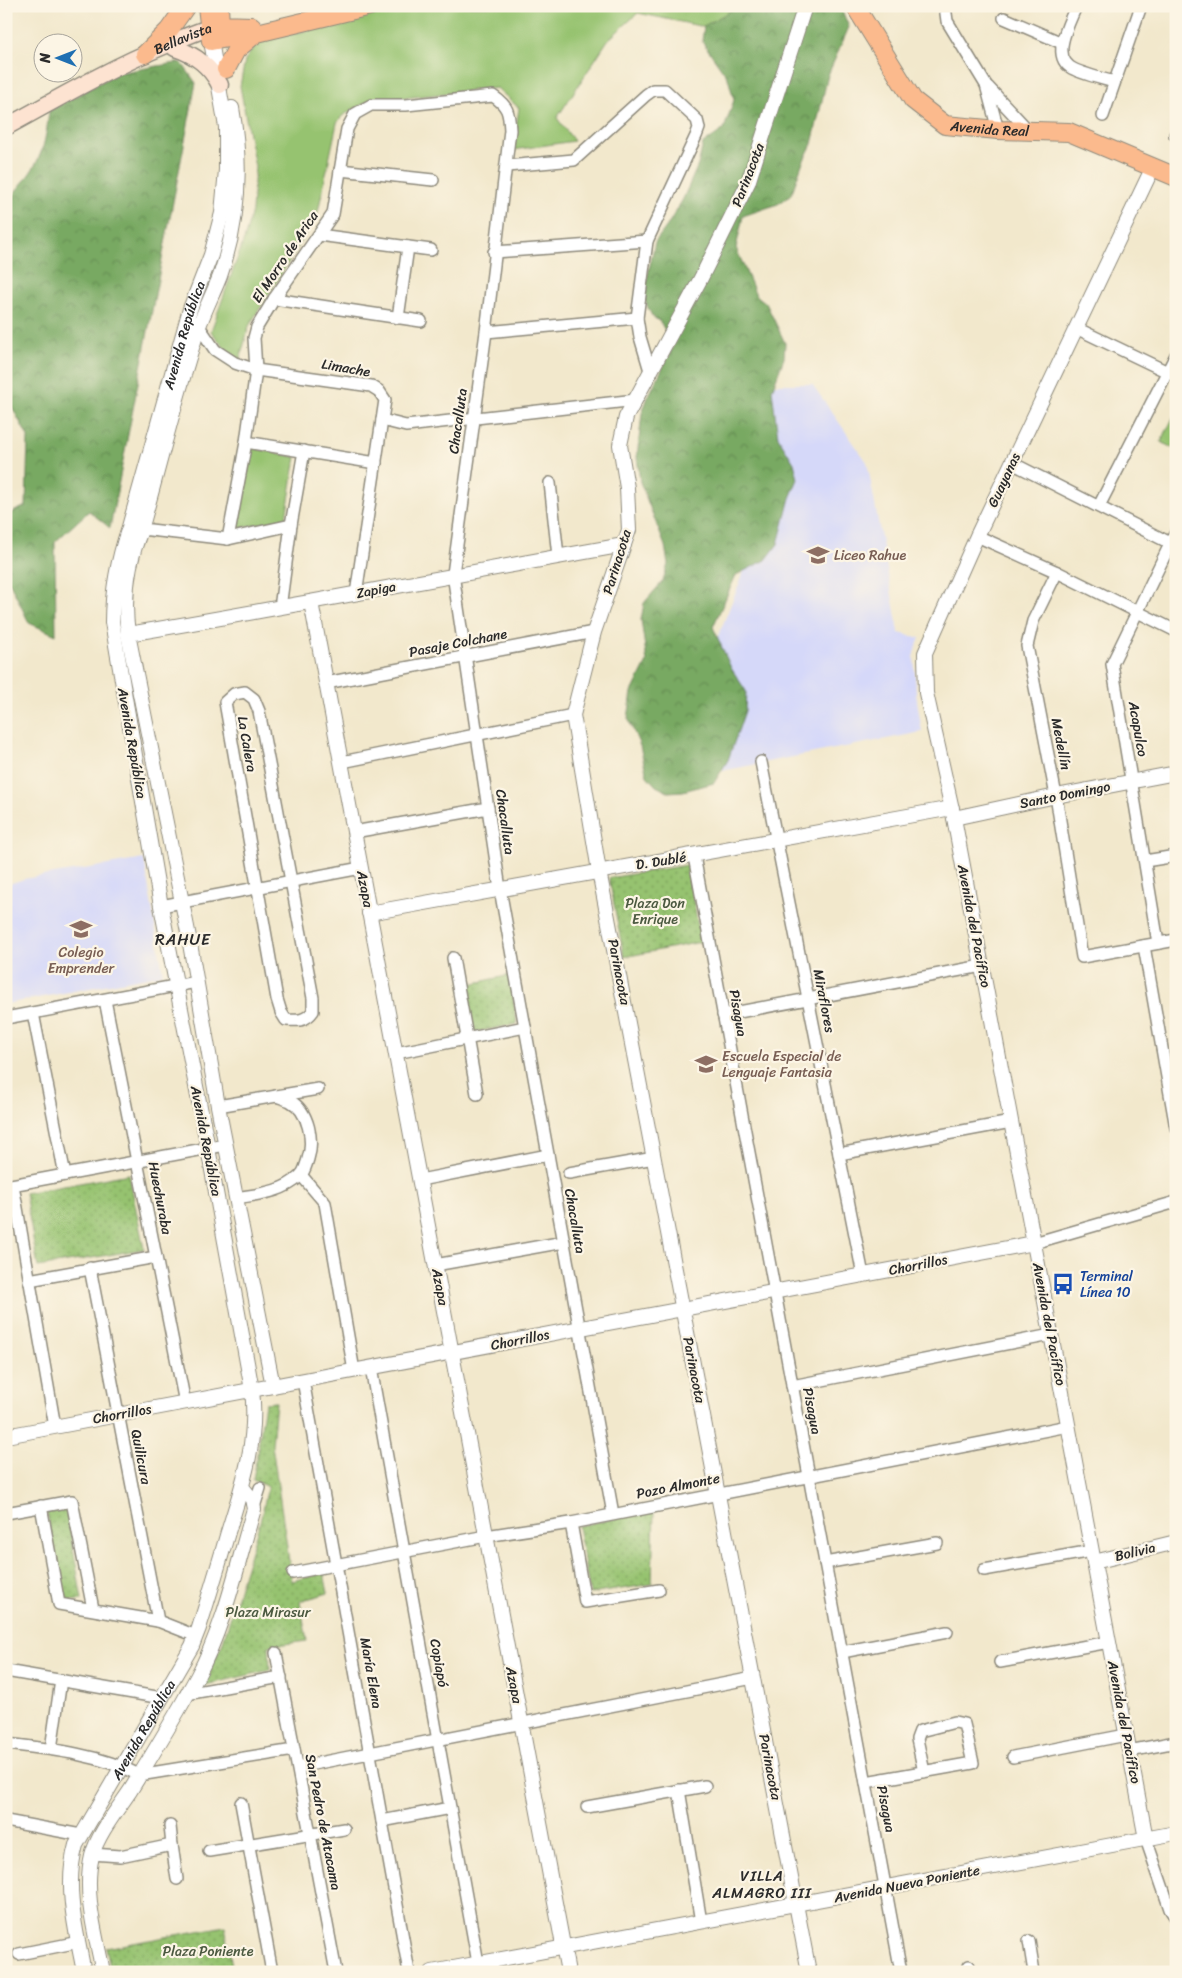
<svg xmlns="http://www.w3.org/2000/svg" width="1182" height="1978" viewBox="0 0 1182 1978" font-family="Sriracha,sans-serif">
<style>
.built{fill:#d5d8f9}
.grass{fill:#96c370;stroke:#60774e}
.forest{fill:url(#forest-crowns);stroke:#526a46}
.park{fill:url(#park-dots);stroke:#60774e}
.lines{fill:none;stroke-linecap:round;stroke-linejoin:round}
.minor-casing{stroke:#8e8a7c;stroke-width:14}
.tertiary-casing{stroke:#8e8a7c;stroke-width:16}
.secondary-casing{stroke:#8e8a7c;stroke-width:19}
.primary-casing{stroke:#8e8a7c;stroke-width:20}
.minor{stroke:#fff;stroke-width:11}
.tertiary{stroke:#fff;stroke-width:14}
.secondary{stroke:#fde3d1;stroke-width:16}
.primary{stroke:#fbba8d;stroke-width:18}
.labels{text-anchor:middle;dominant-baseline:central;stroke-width:4.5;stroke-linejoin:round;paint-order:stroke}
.street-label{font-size:14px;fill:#2b2b2b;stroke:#fcf5e5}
.education-label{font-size:14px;fill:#785e54;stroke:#fcf5e5;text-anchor:start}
.park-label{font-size:14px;fill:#4b5940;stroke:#fcf5e5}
.transit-label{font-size:14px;fill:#164399;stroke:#fcf5e5;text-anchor:start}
.neighbourhood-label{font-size:15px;letter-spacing:1px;fill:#2b2b2b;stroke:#fcf5e5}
.quarter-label{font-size:16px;letter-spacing:1px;fill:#2b2b2b;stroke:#fcf5e5}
</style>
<defs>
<pattern id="forest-crowns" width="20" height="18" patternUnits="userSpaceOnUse" patternTransform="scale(1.25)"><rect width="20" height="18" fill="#78a962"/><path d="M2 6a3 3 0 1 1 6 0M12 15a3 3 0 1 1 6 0" fill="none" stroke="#638a51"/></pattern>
<pattern id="park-dots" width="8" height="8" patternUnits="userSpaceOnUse" patternTransform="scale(1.25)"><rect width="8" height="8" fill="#96c370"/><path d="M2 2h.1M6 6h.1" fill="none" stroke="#7b9f5c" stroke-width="1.8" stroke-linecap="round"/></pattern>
</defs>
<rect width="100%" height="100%" fill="#fcf5e5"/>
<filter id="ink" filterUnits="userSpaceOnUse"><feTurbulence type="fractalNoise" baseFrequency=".02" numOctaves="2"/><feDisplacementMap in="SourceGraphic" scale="10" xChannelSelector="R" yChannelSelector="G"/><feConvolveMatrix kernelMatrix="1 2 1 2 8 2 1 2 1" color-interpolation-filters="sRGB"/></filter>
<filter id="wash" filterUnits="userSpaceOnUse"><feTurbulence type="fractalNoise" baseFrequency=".0096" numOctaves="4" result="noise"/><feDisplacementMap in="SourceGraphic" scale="20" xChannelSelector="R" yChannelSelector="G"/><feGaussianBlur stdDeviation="1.12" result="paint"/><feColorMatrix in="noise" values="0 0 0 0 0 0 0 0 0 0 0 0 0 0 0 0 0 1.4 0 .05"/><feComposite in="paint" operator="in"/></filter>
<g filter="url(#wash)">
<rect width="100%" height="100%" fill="#f2e8cc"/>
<g class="built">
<polygon points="762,384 812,384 867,462 899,633 920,638 914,653 916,694 922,732 711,773 712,652 782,476"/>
<polygon points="144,859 163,974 6,1004 6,885 24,879"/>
</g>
<g class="grass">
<polygon points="400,6 752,6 714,29 638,13 608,40 557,118 574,141 513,150 519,108 497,88 413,97 370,100 342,116 337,123 317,216 249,326 239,362 224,348 211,331 245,237 252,211 255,167 240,86 245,60 258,41 322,27"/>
<polygon points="1176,412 1176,450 1161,442"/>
<polygon points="252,448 296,457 286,518 237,529"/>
</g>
<g class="forest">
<polygon points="739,6 840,6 849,27 828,75 812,144 802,164 791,195 778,204 743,216 736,248 756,295 766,303 785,343 784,358 772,390 778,437 794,463 798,479 790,498 778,544 766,560 736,575 713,627 731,668 746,691 745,711 728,760 714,783 683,791 668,792 656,786 647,776 640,746 628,718 632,692 647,662 641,620 644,603 663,581 668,564 665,546 640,482 637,457 642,413 648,397 674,345 660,322 652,316 643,297 655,242 667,226 683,199 698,165 703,144 724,129 734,100 728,78 702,41 704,26"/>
<path d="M 181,62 L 196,83 L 110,528 L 89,511 L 55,542 L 56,635 L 29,623 L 10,583 L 6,582 L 6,515 L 26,506 L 28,437 L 6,396 L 6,210 C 11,193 18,190 27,177 C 44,155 46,137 49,111 L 117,73 Z"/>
</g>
<g class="park">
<polygon points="687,865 701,942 624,957 609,878"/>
<polygon points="510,975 517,1024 470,1033 462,986"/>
<polygon points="129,1174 144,1249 38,1267 25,1193"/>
<polygon points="276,1402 272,1445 292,1581 324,1573 328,1593 300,1601 307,1641 269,1646 270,1670 201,1686 222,1645 261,1518 268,1487 253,1480 265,1403"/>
<polygon points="66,1507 82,1600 62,1601 47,1512"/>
<polygon points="654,1511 652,1584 590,1594 578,1526"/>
<polygon points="225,1926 233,1972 111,1972 106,1948"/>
</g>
</g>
<g filter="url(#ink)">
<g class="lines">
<g class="minor-casing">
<g id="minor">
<polyline points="945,6 947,21 986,85 998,130"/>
<path d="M 1076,6 C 1070,22 1051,54 1070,67 C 1078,73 1104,79 1114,82"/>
<polyline points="1004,18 1062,43"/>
<polyline points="988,87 1028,130"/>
<polyline points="1103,116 1141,6"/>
<polyline points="1175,135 1176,134"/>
<polyline points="507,166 574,160 646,95 653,90 665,90 697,120 699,128 696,136 647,241 637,318 640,337 651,374"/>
<polyline points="340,170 433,180"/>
<polyline points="319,235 431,250"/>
<polyline points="494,252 647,241"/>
<polyline points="274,299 421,321"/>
<polyline points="398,318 408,247"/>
<polyline points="196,322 215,350 235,363 256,370 371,386 379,391 385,400 356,594"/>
<polyline points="1076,328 1176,376"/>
<polyline points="486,332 637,318"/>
<polyline points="382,420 406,426 636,400"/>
<polyline points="246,442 376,463"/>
<polyline points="1012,463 1176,546"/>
<polyline points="550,483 558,556"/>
<polyline points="1099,506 1176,355"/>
<polyline points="133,528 228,539 291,525"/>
<polyline points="977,536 1057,572 1176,631"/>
<path d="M 228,539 L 246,442 L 256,370 L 254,338 L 257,327 L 274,299 L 333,214 L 347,129 L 355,114 L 371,105 L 406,105 L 493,96 C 508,106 509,112 510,130 L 486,332 L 453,574 L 500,889 L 613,1514"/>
<polyline points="1057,572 1033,621 1027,646 1056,796 1082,957 1176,940"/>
<polyline points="280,608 291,525 304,451"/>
<polyline points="326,683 594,632"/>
<path d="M 245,692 L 254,699 L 259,711 L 313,998 L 313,1011 C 306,1021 298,1021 286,1020 L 281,1012 L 277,999 L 228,719 L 225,702 L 234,694 Z"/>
<polyline points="342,762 573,715"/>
<polyline points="761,762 863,1275"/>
<polyline points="354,832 488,808"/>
<polyline points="694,856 901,1972"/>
<polyline points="1145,861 1176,856"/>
<polyline points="161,906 361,868"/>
<polyline points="1158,943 1112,664 1176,532"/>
<polyline points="1144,946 1176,1128"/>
<polyline points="453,958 477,1094"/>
<polyline points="105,1000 185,1403"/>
<polyline points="33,1013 65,1175"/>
<polyline points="723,1015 982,966"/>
<polyline points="6,1018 196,982"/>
<polyline points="396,1053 525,1027"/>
<polyline points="218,1106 318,1089"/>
<polyline points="839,1154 1011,1122"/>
<polyline points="569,1173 654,1158"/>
<polyline points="301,1175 325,1203 354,1371"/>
<polyline points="420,1180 548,1155"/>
<polyline points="13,1185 55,1427"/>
<polyline points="6,1186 225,1145"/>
<path d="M 236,1198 C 258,1194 282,1193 300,1176 C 304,1173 306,1165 308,1159 C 314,1141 309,1111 290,1101 C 286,1099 281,1098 276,1096"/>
<polyline points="1034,1243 1176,1202"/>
<polyline points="435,1265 564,1242"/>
<polyline points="90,1268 158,1621"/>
<polyline points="29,1280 156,1257"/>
<polyline points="371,1368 478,1963"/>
<polyline points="303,1380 409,1972"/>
<polyline points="792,1386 1051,1335"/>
<polyline points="41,1506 59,1604 158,1621 196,1636"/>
<polyline points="253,1510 260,1488"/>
<polyline points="6,1513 72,1501 93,1609"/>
<polyline points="571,1523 585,1602 659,1590"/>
<polyline points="825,1563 937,1543"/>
<polyline points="984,1570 1092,1551"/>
<polyline points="293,1573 486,1536 571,1523 1068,1426"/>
<polyline points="842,1652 947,1632"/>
<polyline points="276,1653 336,1972"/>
<polyline points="1000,1662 1109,1642"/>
<polyline points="6,1671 162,1698"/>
<polyline points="186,1694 281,1677"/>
<path d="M 6,1744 C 50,1749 100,1754 139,1775 L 294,1750"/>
<polyline points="51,1749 61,1680"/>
<polyline points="1129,1751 1176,1742"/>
<polyline points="1013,1757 1126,1735"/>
<polyline points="298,1767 753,1678"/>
<polyline points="866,1782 973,1763 964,1724 955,1722 920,1731 917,1739 924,1772"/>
<polyline points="679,1790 701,1922"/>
<polyline points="241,1803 272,1972"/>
<polyline points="587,1807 705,1786"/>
<polyline points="6,1821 81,1835"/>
<polyline points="382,1821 450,1808"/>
<polyline points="170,1826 172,1845"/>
<polyline points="1146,1839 1170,1909 1176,1918"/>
<polyline points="209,1851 344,1829"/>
<polyline points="92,1854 120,1856 172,1845 177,1879"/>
<polyline points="1029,1941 1034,1972"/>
<polyline points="19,1954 79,1942"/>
<polyline points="969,1966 970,1972"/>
</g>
</g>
<g class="tertiary-casing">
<g id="tertiary">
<polyline points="805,6 748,183 701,278 626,417 620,445 627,488 629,530 594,632 573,715 599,871 809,1972"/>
<path d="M 232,108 C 242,164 239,222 220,276 C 213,294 204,311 198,329 C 176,395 160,463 141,530 C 127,564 123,597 128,634 L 188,932 L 218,1106 L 273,1386"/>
<polyline points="311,602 568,1972"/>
<path d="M 128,634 C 294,606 459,574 624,545"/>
<polyline points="954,818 1056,796 1176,773"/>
<polyline points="369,913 952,808"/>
<polyline points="6,1436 1034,1243"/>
<polyline points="1094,1562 1176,1542"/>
<polyline points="1146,1839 954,818 926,693 925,653 977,536 1153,167"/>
<path id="s1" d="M 84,1972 C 76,1930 64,1887 76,1845 L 192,1646 L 199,1628 C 209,1596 219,1564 228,1532 C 243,1484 258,1441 252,1390 L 208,1148 L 161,906 L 112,622 C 112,589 118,559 129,527 L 190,309 L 211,255 L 222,213 L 226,170 L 226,127 L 211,41"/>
<path d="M 103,1972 C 96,1935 83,1893 92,1856 C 97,1835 118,1809 130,1791 C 153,1754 176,1715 197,1677 C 225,1625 237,1565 254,1509 L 252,1499 L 242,1487"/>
<polyline points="432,1972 1176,1833"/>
</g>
</g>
<g class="secondary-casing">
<g id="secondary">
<path d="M 175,48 C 196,55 210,66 220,85"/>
<path id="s2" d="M 6,127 C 59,98 110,68 166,45 C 183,38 201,29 220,25 L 220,28"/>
</g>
</g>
<g class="primary-casing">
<g id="primary">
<polyline points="207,6 211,41 257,33 370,6"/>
<polyline points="219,6 220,25 252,26"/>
<path id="s3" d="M 855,6 L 913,100 L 945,125 L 998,130 L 1069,132 L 1176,177"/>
<polyline points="145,54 169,30 186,6"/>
<polyline points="226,69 236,50 255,34"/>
</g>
</g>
<use href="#minor" class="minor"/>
<use href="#tertiary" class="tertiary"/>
<use href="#secondary" class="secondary"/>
<use href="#primary" class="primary"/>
</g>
</g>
<defs>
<g id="school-bare" transform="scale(1.725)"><path d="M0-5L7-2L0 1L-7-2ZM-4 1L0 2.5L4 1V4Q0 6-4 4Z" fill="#8d6e63" stroke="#fcf5e5" stroke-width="2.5" paint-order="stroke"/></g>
<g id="bus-bare" transform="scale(1.725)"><path d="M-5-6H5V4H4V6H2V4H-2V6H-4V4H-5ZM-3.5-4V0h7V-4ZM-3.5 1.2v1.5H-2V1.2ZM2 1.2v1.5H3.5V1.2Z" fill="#1a4fb4" stroke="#fcf5e5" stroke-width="2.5" paint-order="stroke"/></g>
</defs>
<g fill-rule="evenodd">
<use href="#school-bare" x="818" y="555"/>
<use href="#school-bare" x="81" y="929"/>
<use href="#school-bare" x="706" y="1064"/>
<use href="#bus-bare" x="1063" y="1284"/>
</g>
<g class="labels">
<g class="street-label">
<text stroke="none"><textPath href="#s2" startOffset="198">Bellavista</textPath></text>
<text stroke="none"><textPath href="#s3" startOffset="196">Avenida Real</textPath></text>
<text transform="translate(748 175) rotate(-69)">Parinacota</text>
<text transform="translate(285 257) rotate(-56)">El Morro de Arica</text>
<text stroke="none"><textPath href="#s1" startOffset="1701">Avenida República</textPath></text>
<text transform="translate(346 368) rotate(10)">Limache</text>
<text transform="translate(458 421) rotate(-82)">Chacalluta</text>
<text transform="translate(1004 480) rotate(-65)">Guayanas</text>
<text transform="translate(617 562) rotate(-73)">Parinacota</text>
<text transform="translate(376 590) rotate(-11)">Zapiga</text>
<text transform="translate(458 643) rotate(-11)">Pasaje Colchane</text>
<text transform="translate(1138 729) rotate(80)">Acapulco</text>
<text transform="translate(132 743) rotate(80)">Avenida República</text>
<text transform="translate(247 744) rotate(80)">La Calera</text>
<text transform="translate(1061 744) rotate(79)">Medellín</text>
<text transform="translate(1065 795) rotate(-11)">Santo Domingo</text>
<text transform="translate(505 822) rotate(82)">Chacalluta</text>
<text transform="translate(661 861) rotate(-9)">D. Dublé</text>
<text transform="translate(365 889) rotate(79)">Azapa</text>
<text transform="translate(974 926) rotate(79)">Avenida del Pacífico</text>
<text transform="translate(619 972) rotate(79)">Parinacota</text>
<text transform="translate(824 1001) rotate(79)">Miraflores</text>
<text transform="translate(738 1013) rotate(80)">Pisagua</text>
<text transform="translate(206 1141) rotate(79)">Avenida República</text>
<text transform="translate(160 1198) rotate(79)">Huechuraba</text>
<text transform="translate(575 1221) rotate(80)">Chacalluta</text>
<text transform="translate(918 1265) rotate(-11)">Chorrillos</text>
<text transform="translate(440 1287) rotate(79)">Azapa</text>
<text transform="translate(1049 1324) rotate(79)">Avenida del Pacífico</text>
<text transform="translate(520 1340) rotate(-11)">Chorrillos</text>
<text transform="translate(694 1370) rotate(79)">Parinacota</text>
<text transform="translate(812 1411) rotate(79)">Pisagua</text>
<text transform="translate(122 1414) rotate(-10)">Chorrillos</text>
<text transform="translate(141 1457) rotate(79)">Quilicura</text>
<text transform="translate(678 1486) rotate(-11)">Pozo Almonte</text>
<text transform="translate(1135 1552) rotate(-13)">Bolivia</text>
<text transform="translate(439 1663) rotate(80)">Copiapó</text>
<text transform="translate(371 1673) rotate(80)">María Elena</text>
<text transform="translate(514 1685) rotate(79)">Azapa</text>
<text transform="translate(1124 1722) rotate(79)">Avenida del Pacífico</text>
<text stroke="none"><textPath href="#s1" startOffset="262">Avenida República</textPath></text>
<text transform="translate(770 1767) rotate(79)">Parinacota</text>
<text transform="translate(886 1809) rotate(79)">Pisagua</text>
<text transform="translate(323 1822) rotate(79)">San Pedro de Atacama</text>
<text transform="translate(907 1884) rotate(-11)">Avenida Nueva Poniente</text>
</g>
<g class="education-label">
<text x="834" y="555">Liceo Rahue</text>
<text x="81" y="952" text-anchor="middle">Colegio<tspan x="81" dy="16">Emprender</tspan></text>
<text x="722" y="1056">Escuela Especial de<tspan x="722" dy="16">Lenguaje Fantasia</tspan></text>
</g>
<g class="park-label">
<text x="655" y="903">Plaza Don<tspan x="655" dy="16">Enrique</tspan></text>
<text x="268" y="1612">Plaza Mirasur</text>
<text x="208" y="1951">Plaza Poniente</text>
</g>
<g class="transit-label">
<text x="1080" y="1276">Terminal<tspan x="1080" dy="16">Línea 10</tspan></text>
</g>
<g class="neighbourhood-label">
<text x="762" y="1876">VILLA<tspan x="762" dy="17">ALMAGRO III</tspan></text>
</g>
<g class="quarter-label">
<text x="183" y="939">RAHUE</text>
</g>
</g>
<rect width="1182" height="1978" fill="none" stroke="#fcf5e5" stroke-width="25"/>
<g transform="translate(58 58) rotate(270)"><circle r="24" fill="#fcf5e5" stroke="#a8a49b"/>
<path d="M0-4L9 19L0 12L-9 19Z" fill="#1f6fb2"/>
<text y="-8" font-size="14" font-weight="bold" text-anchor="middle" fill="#2b2b2b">N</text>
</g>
</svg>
